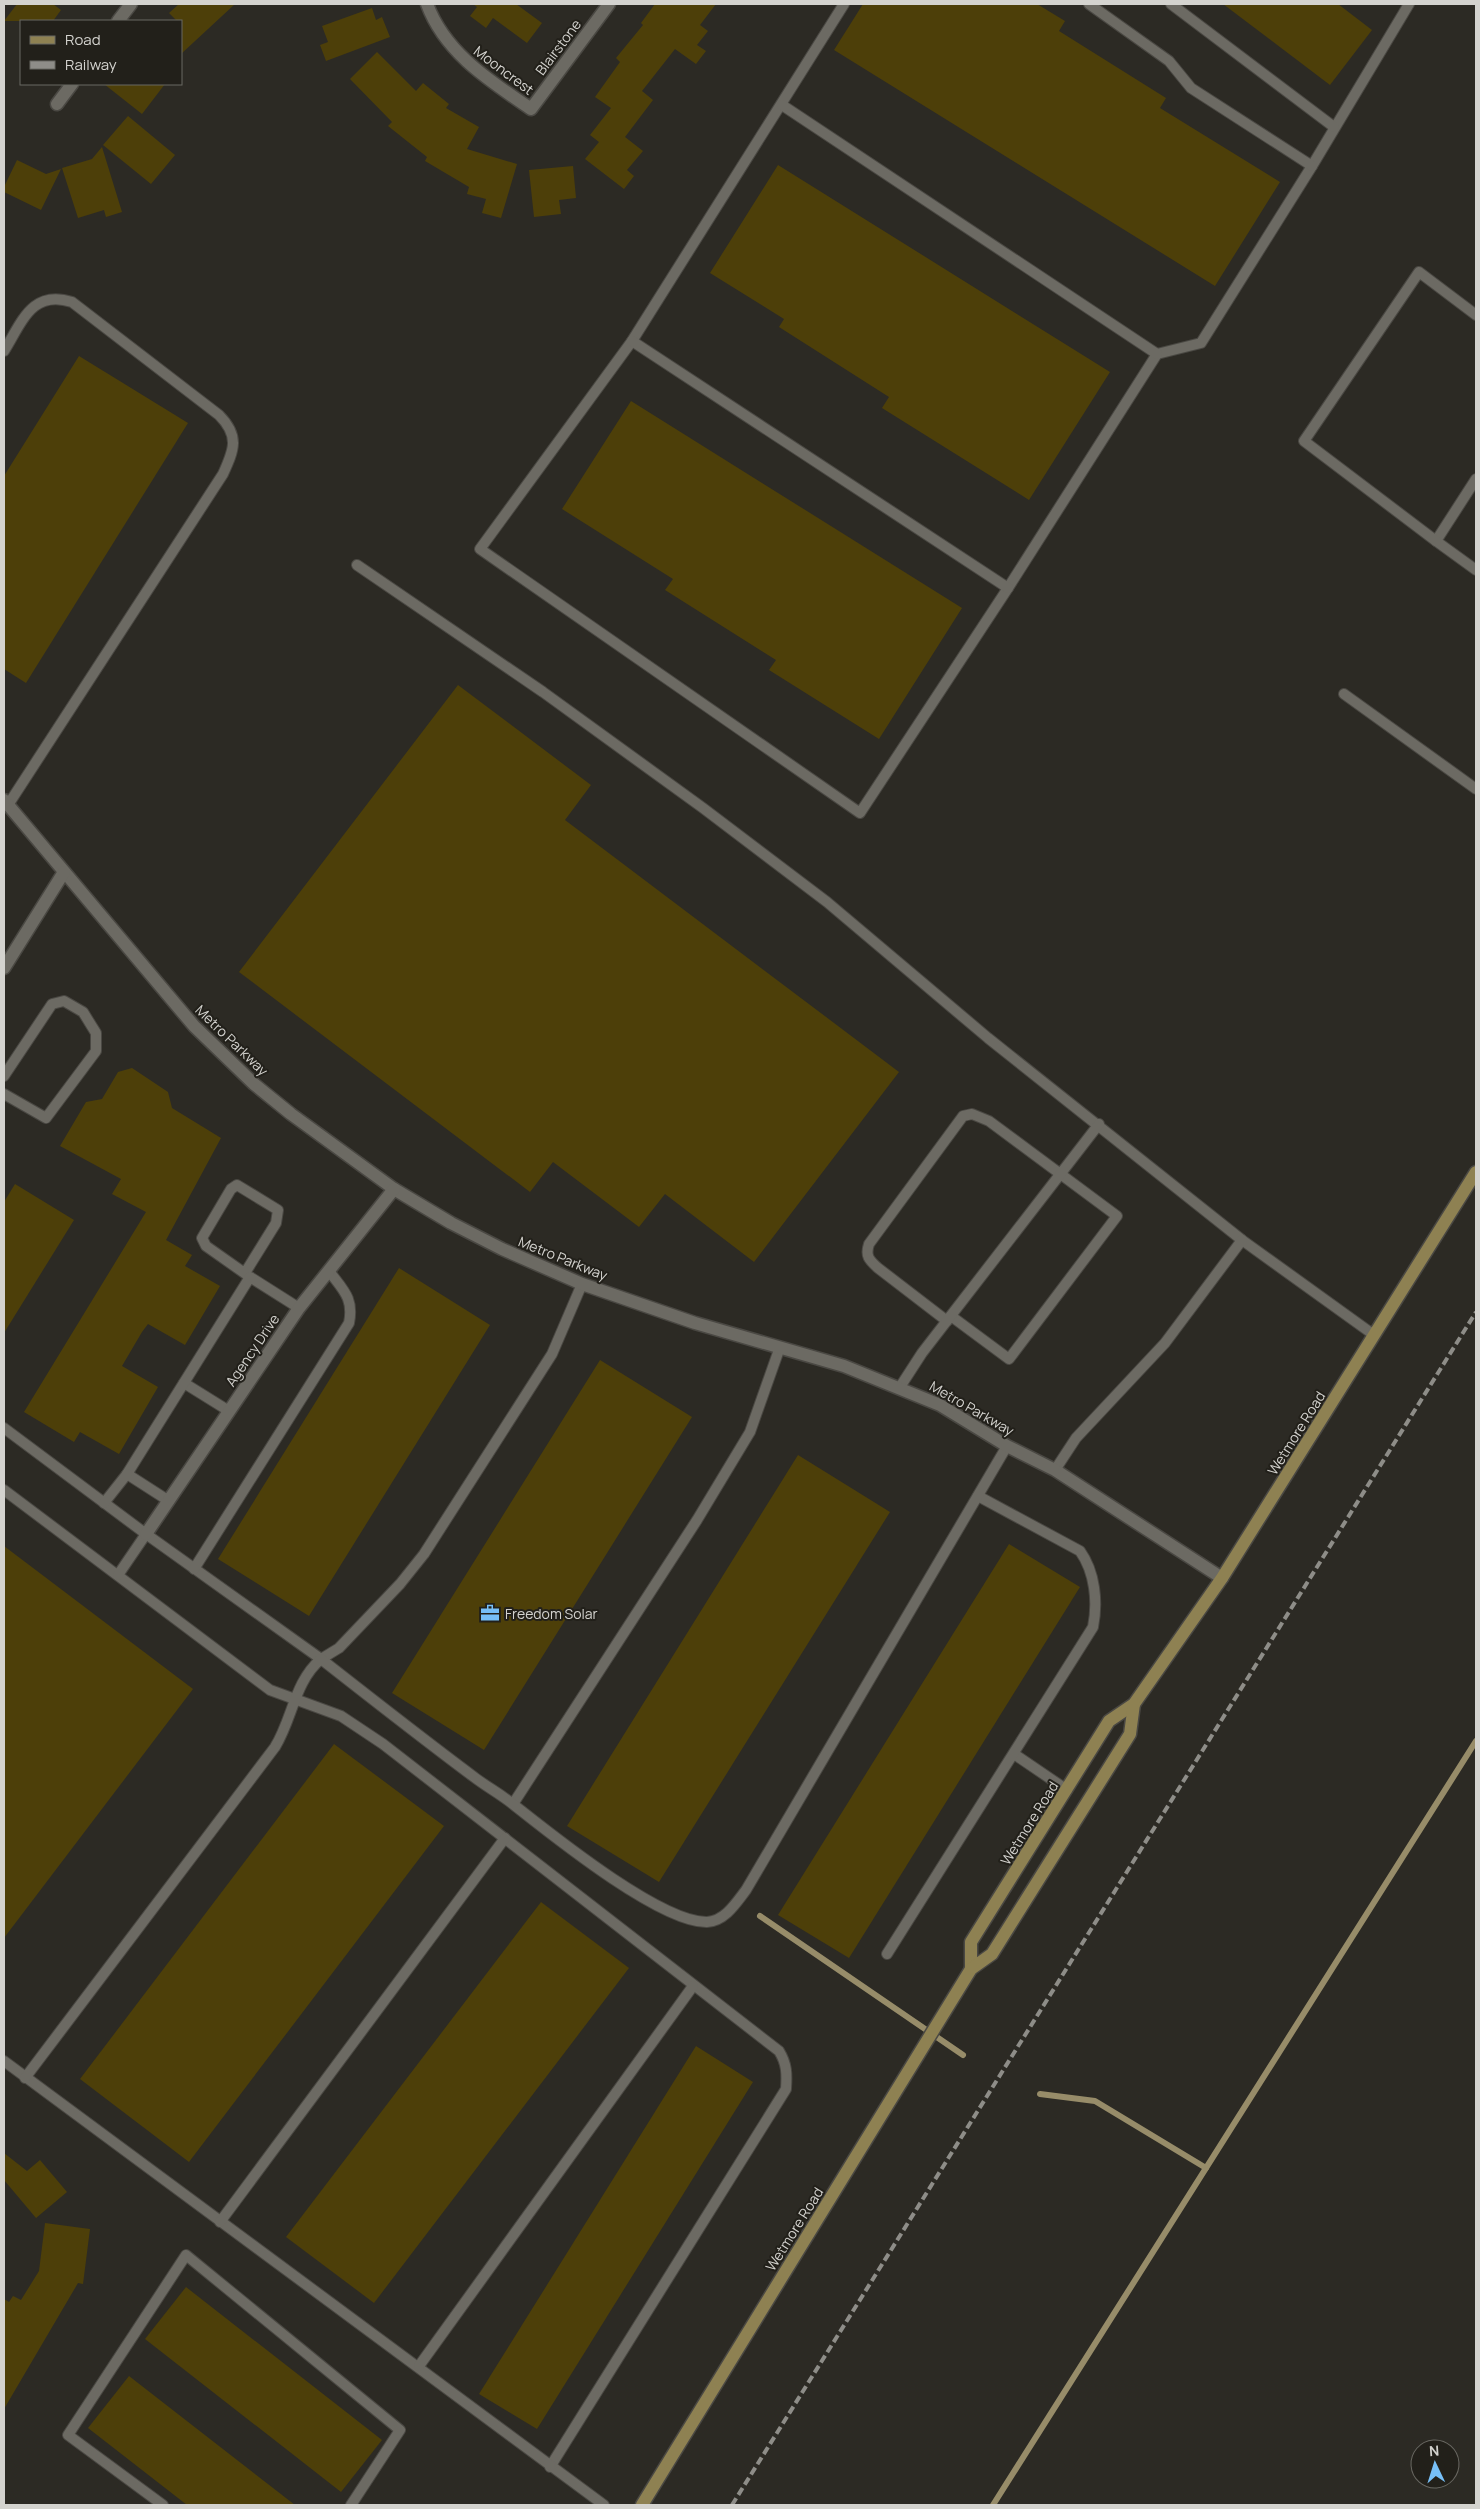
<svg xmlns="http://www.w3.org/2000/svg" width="1480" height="2509" viewBox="0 0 1480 2509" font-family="Manrope,sans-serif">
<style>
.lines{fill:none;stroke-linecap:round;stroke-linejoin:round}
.stream{stroke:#978c69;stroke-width:6}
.building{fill:#4d3f09}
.service-casing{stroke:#4a4843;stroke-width:12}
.minor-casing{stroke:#4a4843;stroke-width:15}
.secondary-casing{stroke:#4a4843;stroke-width:15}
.service{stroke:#6c6a63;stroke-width:10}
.minor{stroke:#6c6a63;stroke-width:12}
.secondary{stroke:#8e8152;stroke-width:12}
.rail{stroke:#8e8d88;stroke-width:4;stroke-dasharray:8 4;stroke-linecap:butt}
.labels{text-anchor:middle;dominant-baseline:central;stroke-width:4;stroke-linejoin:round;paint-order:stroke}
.street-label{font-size:14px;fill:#d4d3cf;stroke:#22201a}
.poi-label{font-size:14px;fill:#d4d3cf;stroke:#22201a;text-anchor:start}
</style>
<rect width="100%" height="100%" fill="#2c2a24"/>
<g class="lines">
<g class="stream">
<polyline points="760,1916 963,2055"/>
<polyline points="1040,2094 1095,2101 1206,2168"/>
<polyline points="993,2505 1476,1741"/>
</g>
</g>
<g class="building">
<polygon points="17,4 53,4 61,10 53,21 4,21"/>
<polygon points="179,4 235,4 181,54 181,21 177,21 169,13"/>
<polygon points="473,4 516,4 542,23 527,43 493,18 486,28 470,16 477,7"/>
<polygon points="655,4 716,4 700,25 708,31 697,45 706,51 696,64 675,49 642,91 653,100 625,137 643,151 627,170 634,176 624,189 585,159 599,142 590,135 611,108 595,97 620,62 616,58 643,25 641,23"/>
<polygon points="863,4 1037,4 1065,21 1059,31 1166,98 1160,108 1280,182 1215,286 834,50"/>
<polygon points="1223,4 1338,4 1372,30 1330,85"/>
<polygon points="372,8 376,20 382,17 390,37 326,61 320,45 328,42 322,26"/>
<polygon points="377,52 416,91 423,83 449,104 446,108 479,127 467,149 517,164 501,218 482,213 486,199 467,194 469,187 425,161 427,157 388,126 392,122 350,79"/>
<polygon points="104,84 165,84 142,114"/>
<polygon points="128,116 175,155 151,184 103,145"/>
<polygon points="102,147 122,212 106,217 104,210 78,218 62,168 92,159"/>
<polygon points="17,160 46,174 61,169 41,210 4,192 4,187"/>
<polygon points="778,165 1110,372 1029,500 882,408 889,397 779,327 784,319 710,273"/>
<polygon points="573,166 576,198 559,200 561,214 534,217 529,170"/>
<polygon points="79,356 188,423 26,683 4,669 4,476"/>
<polygon points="631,401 962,608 879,739 769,670 776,660 665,590 673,579 562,509"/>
<polygon points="458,685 591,785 565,820 899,1072 754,1262 665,1194 639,1227 553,1162 530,1192 239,972"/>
<polygon points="132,1068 168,1092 172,1108 221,1138 166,1240 192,1255 185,1266 220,1286 185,1345 148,1324 142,1332 122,1366 158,1387 119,1454 80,1432 74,1442 24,1412 146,1212 112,1194 121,1179 60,1146 86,1102 102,1099 118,1072"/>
<polygon points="15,1184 74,1220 4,1333 4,1202"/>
<polygon points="399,1268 490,1325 309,1616 218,1559"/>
<polygon points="600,1360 692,1417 484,1750 392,1693"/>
<polygon points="798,1455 890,1512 659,1882 567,1826"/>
<polygon points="1009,1544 1080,1587 849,1958 778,1915"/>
<polygon points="4,1546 193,1689 4,1938"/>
<polygon points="334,1744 444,1826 189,2162 80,2079"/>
<polygon points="541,1902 629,1968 374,2303 286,2237"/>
<polygon points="696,2046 753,2082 537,2429 479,2394"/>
<polygon points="4,2153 27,2171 40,2160 67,2192 36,2218 4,2180"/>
<polygon points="45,2223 90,2229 83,2284 78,2283 4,2409 4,2299 9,2302 13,2296 21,2300 39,2271"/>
<polygon points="186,2287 382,2440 341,2492 145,2339"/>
<polygon points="129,2376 295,2505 187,2505 88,2428"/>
</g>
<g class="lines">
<g class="service-casing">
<g id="service">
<polyline points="844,4 632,341 480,549 860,813 1008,588 1157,354 1201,343 1312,166 1409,4"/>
<polyline points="1089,4 1169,61 1191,88 1312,166"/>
<polyline points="1171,4 1334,127"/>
<polyline points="782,105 1157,354"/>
<polyline points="632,341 1008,588"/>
<path d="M 4,351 C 22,322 32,289 72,302 L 219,415 C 240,436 234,450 223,474 L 8,805"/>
<polyline points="1476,479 1436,541 1476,570"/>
<polyline points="1436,541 1304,441 1419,272 1476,315"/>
<polyline points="357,565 543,692 703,808 827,902 988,1038 1242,1240 1374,1335"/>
<polyline points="1344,694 1476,789"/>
<polyline points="4,1076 52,1004 64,1001 83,1012 96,1033 96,1051 46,1118 4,1094"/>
<polyline points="245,1273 276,1223 278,1210 237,1185 231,1189 202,1238 206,1246 250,1277"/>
<path d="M 947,1321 L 878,1268 C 869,1260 865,1256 869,1244 L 963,1116 L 972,1114 L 989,1121 L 1117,1216 L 1009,1359 L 951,1316"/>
<polyline points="184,1383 229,1411"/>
<polyline points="900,1387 922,1353 1099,1124"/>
<polyline points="4,1428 146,1534 321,1659 339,1648 400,1584 424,1554 552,1354 582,1284"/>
<polyline points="1055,1470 1076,1438 1165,1343 1242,1240"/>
<path d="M 4,1490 L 270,1690 L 341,1716 L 383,1744 L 779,2051 C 787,2064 787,2074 786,2089 L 550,2467"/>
<polyline points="169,1501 127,1474 250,1277 299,1308"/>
<polyline points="104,1503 127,1474"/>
<path d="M 194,1569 L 349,1323 C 354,1298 343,1290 329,1271"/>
<polyline points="118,1575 146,1534"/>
<polyline points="1014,1754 1067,1790"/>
<polyline points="513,1804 697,1520 750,1432 780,1347"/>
<path d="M 887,1954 L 1093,1627 C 1098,1602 1095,1572 1080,1551 L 978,1496"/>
<polyline points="4,2061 604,2505"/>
<path d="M 25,2078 L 275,1747 C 293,1718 294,1682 321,1659 C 372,1699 423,1739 474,1777 C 487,1787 502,1795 514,1805 C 552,1835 661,1923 707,1922 C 725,1921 736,1903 746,1890 L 1007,1446"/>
<polyline points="220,2222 505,1838"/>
<polyline points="419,2366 693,1986"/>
<polyline points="163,2505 68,2435 186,2255 400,2430 351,2505"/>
</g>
</g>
<g class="minor-casing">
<g id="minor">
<path d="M 427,4 C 445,53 490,81 531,109 L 609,4"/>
<polyline points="118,21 131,4"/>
<polyline points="57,104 72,84"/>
<polyline points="4,800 194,1026 254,1084 291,1114 394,1189 451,1223 502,1249 582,1284 695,1323 844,1366 940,1405 1007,1446 1055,1470 1222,1578"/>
<polyline points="4,968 64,872"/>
<polyline points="146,1534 299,1308 394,1189"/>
</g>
</g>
<g class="secondary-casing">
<g id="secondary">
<polyline points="971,1969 971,1942 1109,1721 1134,1704 1222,1578 1476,1172"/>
<polyline points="642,2505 971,1969 992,1954 1130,1734 1134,1704"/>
</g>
</g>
<use href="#service" class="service"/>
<use href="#minor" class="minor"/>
<use href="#secondary" class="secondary"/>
<polyline class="rail" points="732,2505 1476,1312"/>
</g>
<defs>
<g id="office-bare" transform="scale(1.5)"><path d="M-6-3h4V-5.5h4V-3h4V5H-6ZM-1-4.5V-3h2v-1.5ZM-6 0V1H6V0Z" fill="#77bff7" stroke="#22201a" stroke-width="2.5" paint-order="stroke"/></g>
</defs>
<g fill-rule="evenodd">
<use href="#office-bare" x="490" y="1613"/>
</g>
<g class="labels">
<g class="street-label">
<text transform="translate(558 47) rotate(-53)">Blairstone</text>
<text transform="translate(504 70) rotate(37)">Mooncrest</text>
<text transform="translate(232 1040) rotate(44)">Metro Parkway</text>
<text transform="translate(563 1258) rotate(22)">Metro Parkway</text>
<text transform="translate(252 1350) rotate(-56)">Agency Drive</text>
<text transform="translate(972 1408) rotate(30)">Metro Parkway</text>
<text transform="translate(1296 1433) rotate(-58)">Wetmore Road</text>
<text transform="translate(1029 1823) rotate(-58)">Wetmore Road</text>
<text transform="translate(794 2229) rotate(-58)">Wetmore Road</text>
</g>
<g class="poi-label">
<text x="505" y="1613">Freedom Solar</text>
</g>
</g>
<rect width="1480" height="2509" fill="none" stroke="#d4d3cf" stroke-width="10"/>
<rect x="20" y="20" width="162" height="65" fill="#22201a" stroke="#696862"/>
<rect x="30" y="36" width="25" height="8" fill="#8e8152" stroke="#696862"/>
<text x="65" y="45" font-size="15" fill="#d4d3cf">Road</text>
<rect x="30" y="61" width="25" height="8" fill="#8e8d88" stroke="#696862"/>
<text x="65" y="70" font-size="15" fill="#d4d3cf">Railway</text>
<g transform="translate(1435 2464) rotate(356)"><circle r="24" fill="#22201a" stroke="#696862"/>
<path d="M0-4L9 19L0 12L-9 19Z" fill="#77bff7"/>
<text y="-8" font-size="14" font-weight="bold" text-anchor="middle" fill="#d4d3cf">N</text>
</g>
</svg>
